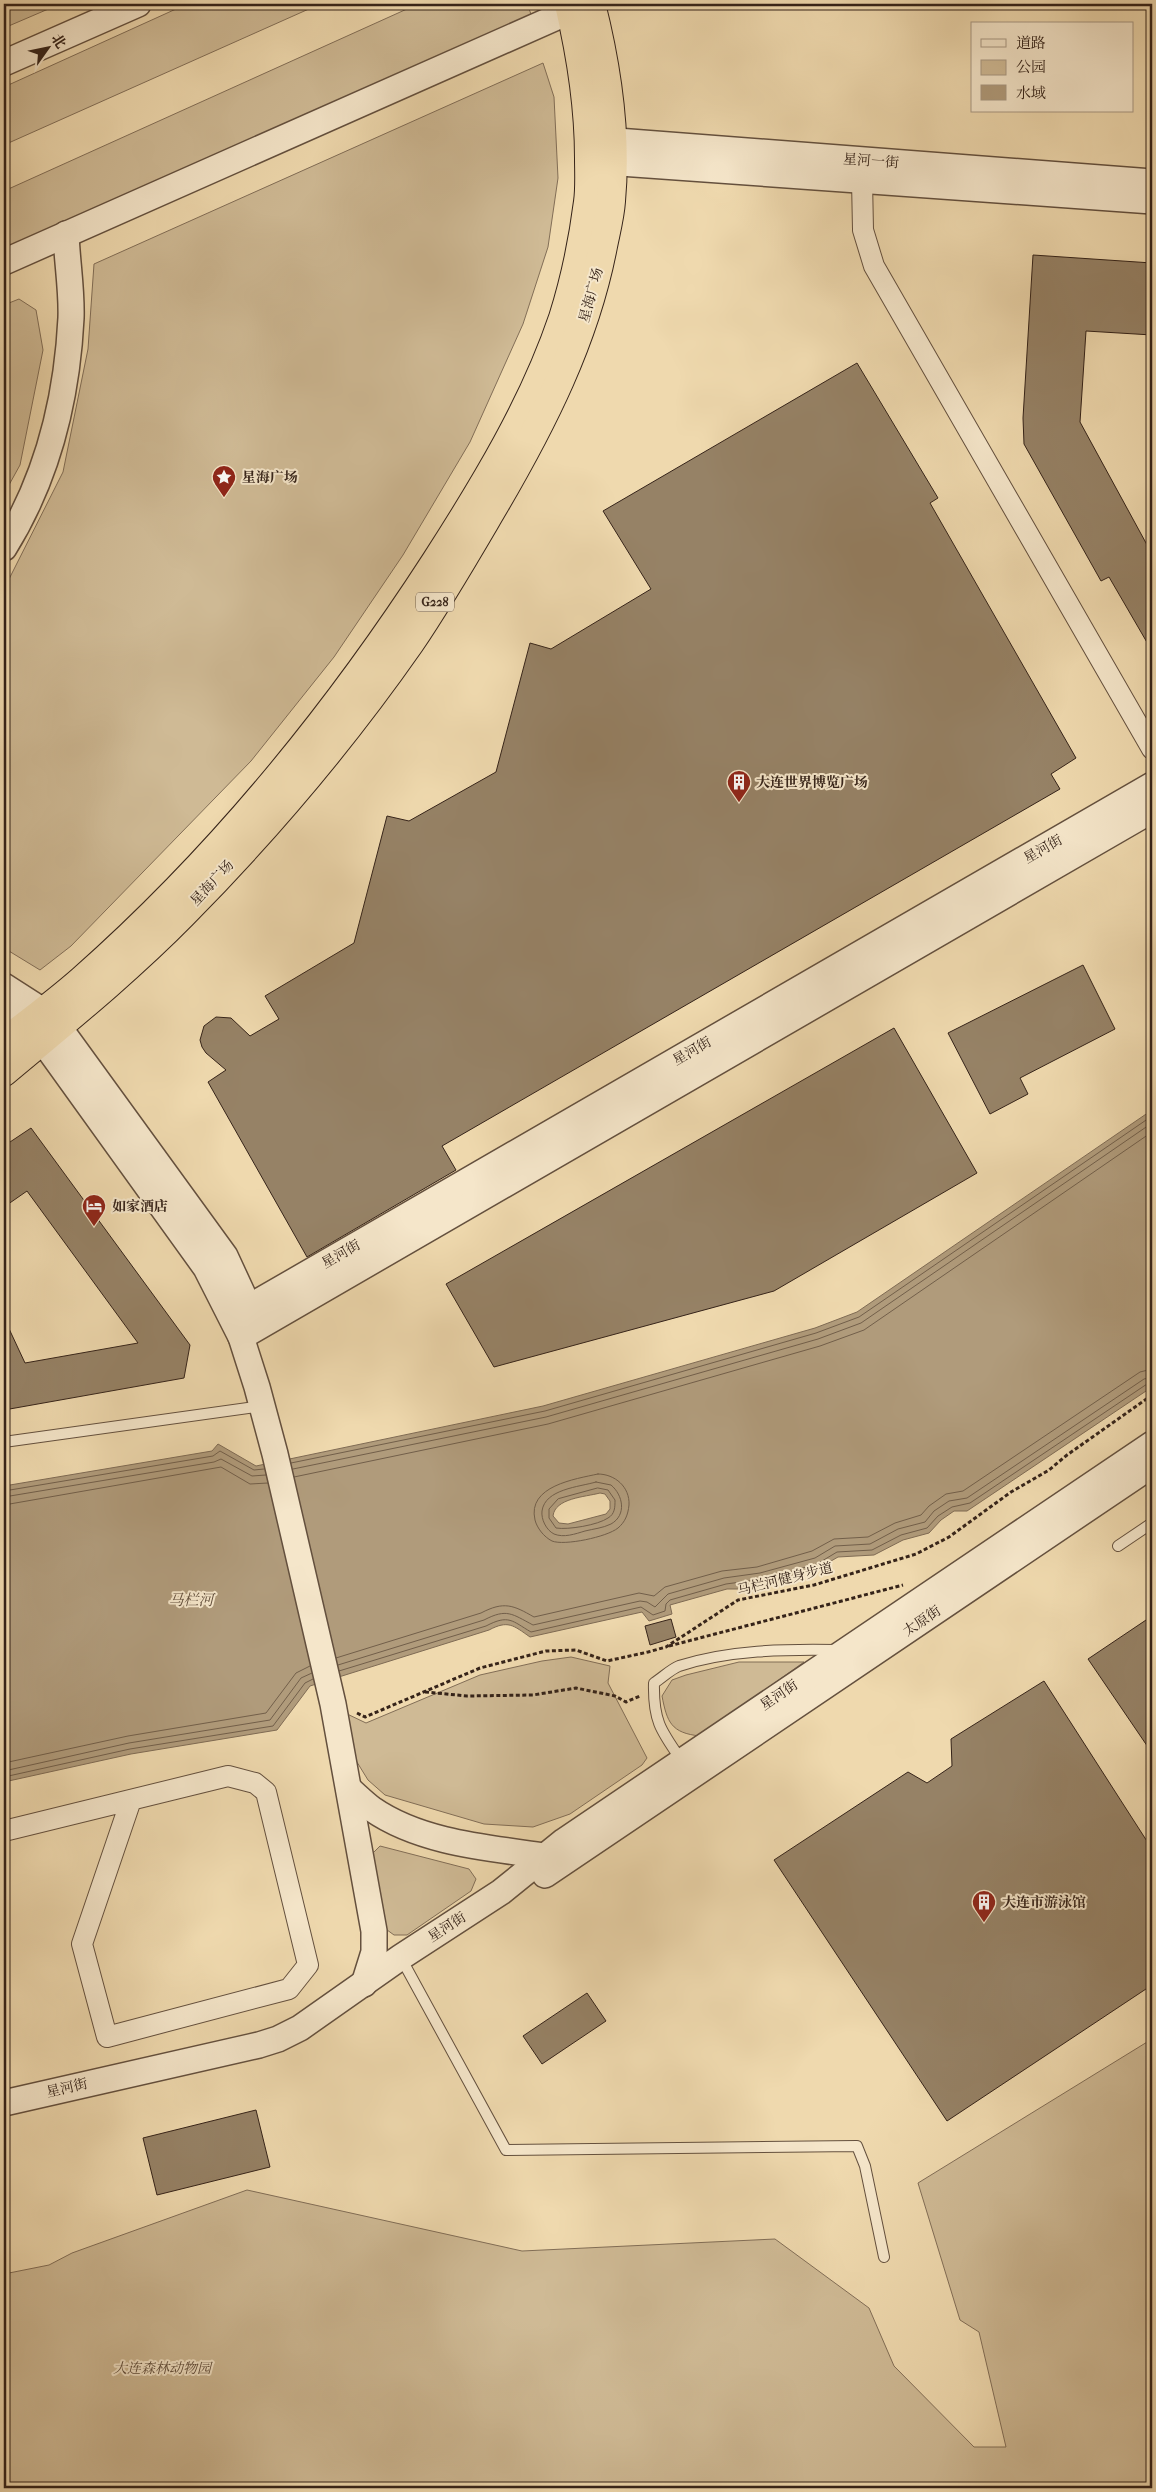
<svg xmlns="http://www.w3.org/2000/svg" width="1156" height="2492" viewBox="0 0 1156 2492" font-family="'IM FELL French Canon','Noto Serif SC',serif">
<style>
.green{fill:#cfba95;stroke:#826e57}
.water{fill:#b09b7b;stroke:#7f6b54;fill-rule:evenodd}
.lines{fill:none;stroke-linecap:round;stroke-linejoin:round}
.shore{stroke:#725f4a;stroke-width:1}
.building{fill:#968266;stroke:#352319}
.service-casing{stroke:#64503e;stroke-width:12}
.minor-casing{stroke:#64503e;stroke-width:22}
.tertiary-casing{stroke:#64503e;stroke-width:28}
.trunk-casing{stroke:#352319;stroke-width:30}
.path{stroke:#352319;stroke-width:3;stroke-dasharray:4 2.5;stroke-linecap:butt}
.service{stroke:#f5e6ca;stroke-width:10}
.minor{stroke:#f5e6ca;stroke-width:20}
.tertiary{stroke:#f5e6ca;stroke-width:25}
.trunk{stroke:#efd9ae;stroke-width:28}
.labels{text-anchor:middle;dominant-baseline:central;stroke-width:4;stroke-linejoin:round;paint-order:stroke}
.shield{fill:#f5e6ca;stroke:#6f5e4e;stroke-width:1}
.shield-label{font-size:12px;font-weight:bold;fill:#352319}
.street-label{font-size:14px;fill:#352319;stroke:#f5e6ca}
.poi-label{font-size:14px;font-weight:bold;fill:#352319;stroke:#f5e6ca;text-anchor:start}
.park-label{font-size:14px;font-style:italic;fill:#5c4938;stroke:#f5e6ca}
.water-label{font-size:15px;font-style:italic;fill:#604d3b;stroke:#f5e6ca}
</style>
<rect width="100%" height="100%" fill="#efd9ae"/>
<filter id="stains"><feTurbulence type="fractalNoise" baseFrequency=".004" numOctaves="4"/><feColorMatrix values="0 0 0 0 .2 0 0 0 0 .09 0 0 0 0 .02 0 0 0 .5 -.17"/></filter>
<radialGradient id="worn" r=".72"><stop offset=".6" stop-color="#630" stop-opacity="0"/><stop offset="1" stop-color="#630" stop-opacity=".3"/></radialGradient>
<g class="green">
<polygon points="4,4 60,4 4,28"/>
<polygon points="187,4 320,4 4,145 4,87"/>
<polygon points="418,4 527,4 533,19 4,255 4,191"/>
<polygon points="543,63 554,97 558,178 548,247 523,324 470,442 403,555 334,657 251,761 71,946 40,970 4,948 4,589 63,472 88,349 94,264"/>
<polygon points="19,299 36,310 43,350 20,465 4,494 4,305"/>
<polygon points="571,1657 610,1666 608,1683 647,1758 642,1765 570,1814 533,1827 484,1824 385,1795 368,1780 352,1754 343,1712 366,1723 480,1675 542,1661"/>
<path d="M 739,1662 L 804,1662 L 700,1736 C 671,1733 667,1722 662,1696 L 672,1680 L 686,1675 Z"/>
<polygon points="380,1846 469,1869 476,1879 471,1891 407,1935 394,1935 383,1927 371,1855"/>
<polygon points="1152,2039 1152,2488 4,2488 4,2274 49,2265 72,2253 247,2190 522,2251 775,2239 869,2308 894,2366 974,2447 1006,2447 979,2332 960,2320 918,2183"/>
</g>
<path class="water" d="M 1152,1110 L 1152,1387 L 973,1507 L 967,1511 L 954,1511 L 941,1520 L 929,1533 L 903,1540 L 874,1555 L 838,1557 L 819,1568 L 769,1581 L 769,1583 L 743,1589 L 727,1589 L 670,1605 L 672,1614 L 649,1621 L 642,1612 L 530,1637 C 513,1625 508,1620 489,1630 L 310,1686 L 277,1730 L 131,1754 L 4,1782 L 4,1486 L 212,1451 L 218,1444 L 256,1466 L 543,1406 L 815,1328 L 857,1312 ZM 600,1493 L 605,1494 L 610,1501 L 610,1509 L 606,1514 L 568,1524 L 559,1523 L 553,1516 C 555,1498 585,1497 600,1493 Z"/>
<g class="lines">
<g class="shore">
<polyline points="291,1463 545,1411 816,1333 859,1317 1152,1116"/>
<polyline points="293,1469 546,1417 818,1339 861,1323 1152,1123"/>
<path d="M 598,1474 C 615,1474 630,1487 629,1505 C 628,1515 625,1522 618,1528 C 607,1537 564,1546 552,1541 C 544,1537 537,1528 535,1520 C 527,1486 575,1479 598,1474 Z"/>
<polyline points="294,1477 548,1424 820,1346 864,1330 1152,1132"/>
<path d="M 596,1482 L 611,1485 C 623,1495 627,1515 611,1524 C 603,1528 593,1529 585,1531 C 575,1534 564,1538 554,1534 C 546,1530 541,1519 542,1511 C 545,1489 579,1487 596,1482 Z"/>
<path d="M 598,1488 L 608,1490 L 615,1500 C 615,1507 615,1514 608,1518 C 598,1525 568,1530 556,1528 L 549,1518 L 549,1509 L 558,1499 Z"/>
<polyline points="4,1491 213,1456 220,1451 254,1470 264,1469"/>
<polyline points="4,1497 214,1462 221,1459 252,1476 266,1475"/>
<polyline points="4,1505 221,1467 250,1484 268,1483"/>
<path d="M 336,1658 L 481,1613 C 504,1601 513,1605 534,1617 L 639,1593 L 654,1596 L 665,1587 L 722,1571 L 757,1567 L 812,1551 L 834,1539 L 868,1537 L 895,1523 L 921,1515 L 929,1506 L 946,1494 L 963,1491 L 1140,1372 L 1152,1369"/>
<path d="M 338,1665 L 484,1620 C 507,1608 512,1614 533,1625 L 640,1601 L 647,1602 L 655,1607 L 668,1594 L 724,1578 L 760,1573 L 815,1558 L 835,1546 L 870,1544 L 898,1529 L 925,1522 L 934,1511 L 949,1501 L 967,1498 L 1144,1379 L 1152,1377"/>
<path d="M 339,1671 L 486,1626 C 509,1614 512,1621 531,1632 L 641,1607 L 653,1615 L 665,1611 L 666,1604 L 670,1600 L 726,1584 L 763,1579 L 817,1564 L 837,1552 L 872,1550 L 901,1535 L 927,1528 L 938,1516 L 952,1507 L 970,1503 L 1147,1384 L 1152,1383"/>
<polyline points="4,1763 128,1736 266,1713 296,1673 310,1666"/>
<polyline points="4,1771 129,1743 270,1720 301,1678 312,1673"/>
<polyline points="4,1777 130,1749 273,1726 305,1683 313,1679"/>
</g>
</g>
<g class="building">
<polygon points="1033,255 1152,263 1152,335 1086,331 1080,422 1152,554 1152,651 1109,577 1101,581 1024,444 1023,418"/>
<polygon points="857,363 938,498 930,503 1076,758 1051,774 1060,789 442,1146 456,1170 307,1257 208,1082 226,1070 206,1053 202,1047 200,1040 204,1026 216,1017 231,1018 250,1036 279,1019 265,996 354,943 387,816 409,821 496,772 530,643 551,649 651,589 603,511"/>
<polygon points="1083,965 1115,1029 1020,1078 1028,1094 990,1114 948,1033"/>
<polygon points="894,1028 977,1173 774,1291 494,1367 446,1284"/>
<polygon points="31,1128 190,1345 184,1378 4,1410 4,1318 25,1363 138,1343 27,1191 4,1207 4,1146"/>
<polygon points="1152,1616 1152,1753 1088,1659"/>
<polygon points="671,1619 676,1637 650,1645 645,1626"/>
<polygon points="1044,1681 1152,1849 1152,1985 947,2121 774,1860 908,1772 927,1783 952,1766 951,1739"/>
<polygon points="587,1993 606,2021 542,2064 523,2036"/>
<polygon points="256,2110 270,2167 157,2195 143,2138"/>
</g>
<g class="lines">
<g class="service-casing">
<g id="service">
<polyline points="4,1442 262,1406"/>
<polyline points="1118,1546 1152,1523"/>
<path d="M 682,1761 C 661,1731 653,1721 654,1683 C 662,1678 671,1669 679,1666 C 728,1650 786,1649 837,1650"/>
<polyline points="401,1958 506,2150 857,2146 865,2166 884,2257"/>
</g>
</g>
<g class="minor-casing">
<g id="minor">
<polyline points="862,180 863,230 874,266 1152,749"/>
<polyline points="4,1831 228,1776 255,1783 266,1792 308,1965 289,1989 107,2037 82,1944 131,1800"/>
</g>
</g>
<g class="tertiary-casing">
<g id="tertiary">
<polyline points="4,63 138,4"/>
<polyline points="591,139 1152,182"/>
<polyline points="592,161 1152,201"/>
<polyline points="4,262 586,4"/>
<path d="M 4,548 C 47,479 67,399 71,318 C 72,290 67,262 66,234"/>
<polyline points="4,986 43,1011 58,1026 225,1256 249,1308 244,1323"/>
<polyline points="4,1013 42,1040 206,1268 241,1337 257,1387 275,1454 333,1704 374,1931 374,1952 364,1984"/>
<polyline points="232,1317 1152,785"/>
<polyline points="241,1337 1152,810"/>
<path d="M 349,1789 C 357,1796 364,1803 372,1809 C 421,1843 489,1848 545,1856 L 550,1865"/>
<polyline points="545,1875 1152,1465"/>
<polyline points="4,2103 259,2045 278,2039 300,2028 401,1957 501,1892 564,1841 1152,1444"/>
</g>
</g>
<g class="trunk-casing">
<g id="trunk">
<path d="M 4,1042 C 30,1022 57,1002 82,980 C 219,859 337,714 436,561 C 485,485 534,404 563,318 C 575,280 583,241 588,202 C 590,188 589,172 589,158 C 589,105 581,55 569,4"/>
<path d="M 4,1072 C 65,1021 127,971 183,914 C 265,831 343,739 410,643 C 440,599 467,552 494,506 C 542,424 585,340 603,246 C 606,231 610,216 611,201 C 617,136 607,67 591,4"/>
</g>
</g>
<g class="path">
<polyline points="669,1646 903,1585"/>
<polyline points="425,1692 467,1696 533,1695 576,1688 615,1696 626,1702 640,1696"/>
<polyline points="357,1713 365,1717 480,1668 546,1651 576,1650 607,1661 648,1652 666,1647 738,1600 814,1585 916,1554 949,1537 1011,1492 1049,1470 1067,1455 1152,1395"/>
</g>
<use href="#service" class="service"/>
<use href="#minor" class="minor"/>
<use href="#tertiary" class="tertiary"/>
<use href="#trunk" class="trunk"/>
</g>
<defs>
<g id="sight-pin" transform="scale(1.25)"><path d="M0 17L-7.5 6A9.5 9.5 0 1 1 7.5 6Z" fill="#8f2418" stroke="#f5e6ca"/><path d="M0-6L1.8-2.2L6-1.7L2.9 1.2L3.7 5.4L0 3.3L-3.7 5.4L-2.9 1.2L-6-1.7L-1.8-2.2Z" fill="#fff"/></g>
<g id="building-pin" transform="scale(1.25)"><path d="M0 17L-7.5 6A9.5 9.5 0 1 1 7.5 6Z" fill="#8f2418" stroke="#f5e6ca"/><path d="M-4-6H4V6H1V3H-1V6H-4ZM-2.5-4.3h1.7v1.8h-1.7ZM.8-4.3h1.7v1.8H.8ZM-2.5-1h1.7V.8h-1.7ZM.8-1h1.7V.8H.8Z" fill="#fff"/></g>
<g id="hotel-pin" transform="scale(1.25)"><path d="M0 17L-7.5 6A9.5 9.5 0 1 1 7.5 6Z" fill="#8f2418" stroke="#f5e6ca"/><path d="M-6-4.5h1.5V1H6V5H4.5V3h-9V5H-6ZM-4 0a1.8 1.8 0 1 1 3.6 0ZM.5 0V-2.5h3Q6-2.5 6 0Z" fill="#fff"/></g>
</defs>
<g fill-rule="evenodd">
<use href="#sight-pin" x="224" y="477"/>
<use href="#building-pin" x="739" y="782"/>
<use href="#hotel-pin" x="94" y="1206"/>
<use href="#building-pin" x="984" y="1902"/>
</g>
<g class="labels">
<rect class="shield" x="416" y="592.5" width="38" height="19" rx="4"/>
<g class="shield-label">
<text x="435" y="602">G228</text>
</g>
<g class="street-label">
<text transform="translate(871 161) rotate(4)">星河一街</text>
<text transform="translate(591 295) rotate(-75)">星海广场</text>
<text transform="translate(1043 849) rotate(-30)">星河街</text>
<text transform="translate(212 883) rotate(-47)">星海广场</text>
<text transform="translate(692 1051) rotate(-30)">星河街</text>
<text transform="translate(341 1254) rotate(-30)">星河街</text>
<text transform="translate(785 1579) rotate(-14)">马栏河健身步道</text>
<text transform="translate(922 1621) rotate(-34)">太原街</text>
<text transform="translate(779 1695) rotate(-34)">星河街</text>
<text transform="translate(447 1927) rotate(-33)">星河街</text>
<text transform="translate(67 2088) rotate(-13)">星河街</text>
</g>
<g class="poi-label">
<text x="242" y="477">星海广场</text>
<text x="756" y="782">大连世界博览广场</text>
<text x="112" y="1206">如家酒店</text>
<text x="1002" y="1902">大连市游泳馆</text>
</g>
<g class="park-label">
<text x="162" y="2368">大连森林动物园</text>
</g>
<g class="water-label">
<text x="191" y="1600">马栏河</text>
</g>
</g>
<rect width="1156" height="2492" fill="none" stroke="#efd9ae" stroke-width="20"/>
<rect x="5" y="5" width="1146" height="2482" fill="none" stroke="#352319" stroke-width="2.5"/>
<rect x="10" y="10" width="1136" height="2472" fill="none" stroke="#352319"/>
<rect x="971" y="22" width="162" height="90" fill="#f5e6ca" stroke="#a89883"/>
<rect x="981" y="39" width="25" height="8" fill="#f5e6ca" stroke="#a89883"/>
<text x="1016" y="48" font-size="15" fill="#352319">道路</text>
<rect x="981" y="60" width="25" height="15" fill="#cfba95" stroke="#a89883"/>
<text x="1016" y="72" font-size="15" fill="#352319">公园</text>
<rect x="981" y="85" width="25" height="15" fill="#b09b7b" stroke="#a89883"/>
<text x="1016" y="98" font-size="15" fill="#352319">水域</text>
<g transform="translate(48 48) rotate(57)" stroke="#f5e6ca" stroke-width="4" paint-order="stroke">
<path d="M0-4L9 19L0 12L-9 19Z" fill="#352319"/>
<text y="-8" font-size="14" font-weight="bold" text-anchor="middle" fill="#352319">北</text>
</g>
<rect width="100%" height="100%" filter="url(#stains)"/>
<rect width="100%" height="100%" fill="url(#worn)"/>
</svg>
